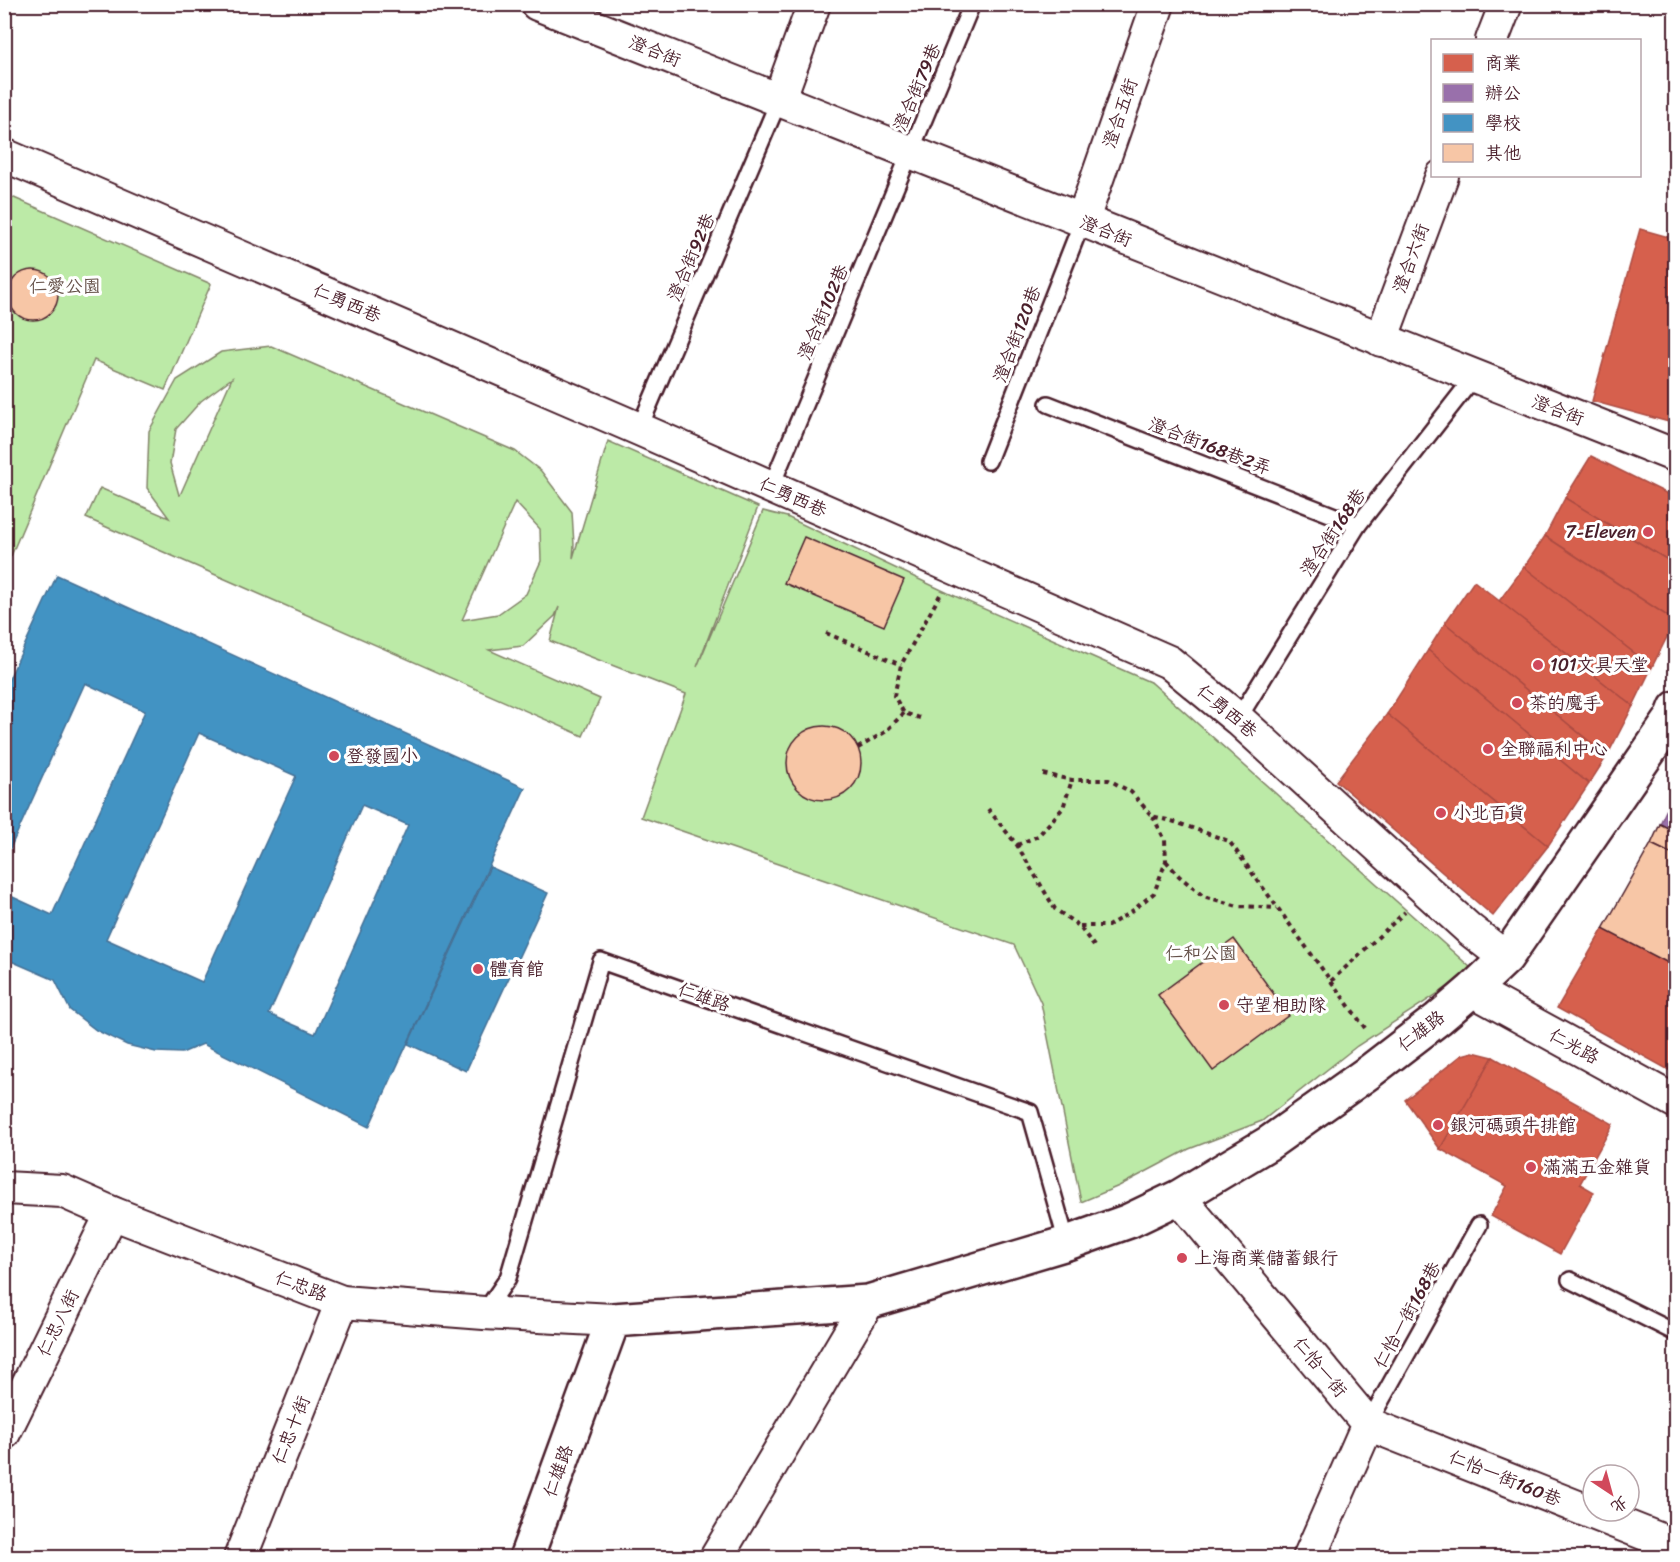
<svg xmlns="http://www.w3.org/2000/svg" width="1680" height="1562" viewBox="0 0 1680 1562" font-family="Sriracha,'LXGW WenKai TC',sans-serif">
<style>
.green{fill:#bceaa7;stroke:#838469;stroke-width:1.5;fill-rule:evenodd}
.shops{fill:#d6604d;stroke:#ac4c43;stroke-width:1.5}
.offices{fill:#9970ab;stroke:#815885;stroke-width:1.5}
.schools{fill:#4393c3;stroke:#457095;stroke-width:1.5;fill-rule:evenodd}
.building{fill:#f7c6a6;stroke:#4a1f2b;stroke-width:1.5}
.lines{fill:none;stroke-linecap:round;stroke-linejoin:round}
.service-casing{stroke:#4a1f2b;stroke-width:20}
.minor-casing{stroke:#4a1f2b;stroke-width:36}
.tertiary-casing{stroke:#4a1f2b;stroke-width:38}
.path{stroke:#4a1f2b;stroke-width:4;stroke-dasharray:4.5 4.5;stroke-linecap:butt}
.service{stroke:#fff;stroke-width:15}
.minor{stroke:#fff;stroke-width:32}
.tertiary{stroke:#fff;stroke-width:33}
.poi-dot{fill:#d1495b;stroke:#fff;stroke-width:2}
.labels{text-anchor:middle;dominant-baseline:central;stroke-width:6;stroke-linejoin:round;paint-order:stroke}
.street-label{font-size:18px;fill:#4a1f2b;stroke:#fff}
.park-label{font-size:18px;fill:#66524a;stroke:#fff}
.poi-label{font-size:18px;fill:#4a1f2b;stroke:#fff;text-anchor:start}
</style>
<rect width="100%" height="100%" fill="#fff"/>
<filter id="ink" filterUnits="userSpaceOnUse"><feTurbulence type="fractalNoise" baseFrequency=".0167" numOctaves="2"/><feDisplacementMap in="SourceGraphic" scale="12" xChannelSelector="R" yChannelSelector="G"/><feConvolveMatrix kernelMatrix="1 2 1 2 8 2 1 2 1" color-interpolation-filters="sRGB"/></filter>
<g filter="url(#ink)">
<g class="green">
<polygon points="5,194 211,284 165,390 94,360 5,570"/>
<path d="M 271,346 L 515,451 L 541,471 L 572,512 L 574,545 L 573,558 L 608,441 L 758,507 L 697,667 L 763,511 L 787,517 L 948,593 L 1152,683 L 1471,968 L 1451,985 L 1357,1046 L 1262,1121 L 1189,1149 L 1119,1186 L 1081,1202 L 1041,1003 L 1014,945 L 641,817 L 686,694 L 550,641 L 559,607 L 555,616 L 523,646 L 489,650 L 600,699 L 583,736 L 86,518 L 100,488 L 169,518 L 147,488 L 149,431 L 177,380 L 221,352 ZM 232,378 L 180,495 L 179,495 L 170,463 L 176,429 L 201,401 ZM 515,502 L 540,529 L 541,561 L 526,594 L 498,614 L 462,620 Z"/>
</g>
<g class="shops">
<polygon points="1640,229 1676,239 1676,424 1592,401"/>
<polygon points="1591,456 1676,498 1676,565 1565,498"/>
<polygon points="1565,498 1676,565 1675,621 1545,536"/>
<polygon points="1545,536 1675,621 1652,667 1524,567"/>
<polygon points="1524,567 1652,667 1633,706 1499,601"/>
<polygon points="1474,581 1633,706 1607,756 1445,623"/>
<polygon points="1445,623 1607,756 1589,784 1428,650"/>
<polygon points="1428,650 1589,784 1548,846 1387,714"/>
<polygon points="1387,714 1548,846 1493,916 1336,781"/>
<polygon points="1603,929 1676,967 1676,1074 1557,1008"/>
<polygon points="1473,1052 1493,1057 1440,1149 1405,1100 1462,1055"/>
<polygon points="1493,1057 1613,1124 1580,1184 1594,1192 1560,1254 1491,1216 1507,1186 1440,1149"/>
</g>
<polygon class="offices" points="1670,802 1676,804 1676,832 1660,824"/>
<g class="schools">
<path d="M 57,575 L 525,788 L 369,1127 L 203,1044 L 182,1053 L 156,1052 L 127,1045 L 96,1030 L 70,1010 L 55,980 L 4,958 L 4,893 L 52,915 L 145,711 L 85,683 L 4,862 L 4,690 ZM 199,733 L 296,776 L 202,982 L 106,939 ZM 362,805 L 408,825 L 315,1034 L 269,1014 Z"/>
<polygon points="490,867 548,893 466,1071 408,1044"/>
</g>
<g class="building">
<circle cx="33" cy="295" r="25"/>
<polygon points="804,537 904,580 884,626 784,583"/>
<circle cx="824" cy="763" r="37"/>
<polygon points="1660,824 1676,832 1676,856 1651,844"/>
<polygon points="1651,844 1676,856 1676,967 1603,929"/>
<polygon points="1234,939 1289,1015 1213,1071 1158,995"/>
</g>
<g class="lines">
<g class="service-casing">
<g id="service">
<polyline points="1048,404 1358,525"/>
<polyline points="639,429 779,100"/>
<polyline points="988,461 1082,222"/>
<polyline points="771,487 972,4"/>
<polyline points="1238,719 1358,525 1474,377"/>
<polyline points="1570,1280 1676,1333"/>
<polyline points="484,1313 508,1278 601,961 1030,1112 1067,1243"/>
<polyline points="1368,1424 1479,1225"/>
</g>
</g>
<g class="minor-casing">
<g id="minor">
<path d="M 537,4 C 917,154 1296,307 1676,456"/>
<polyline points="1492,40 1506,4"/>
<polyline points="779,100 814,4"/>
<polyline points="4,155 639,429 1169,662 1238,719 1470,930 1506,958"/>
<polyline points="1082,222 1158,4"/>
<polyline points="1381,340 1442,176"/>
<polyline points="1472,990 1676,1102"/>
<polyline points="4,1188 62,1191 112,1213 342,1302 484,1313 613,1320"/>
<polyline points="1179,1197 1368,1424 1309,1558"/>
<polyline points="1368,1424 1676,1546"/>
<polyline points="4,1433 112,1213"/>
<polyline points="240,1558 342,1302"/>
<polyline points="716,1558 868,1302"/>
</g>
</g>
<g class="tertiary-casing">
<polyline id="tertiary" points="526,1558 613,1320 868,1302 1067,1243 1129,1221 1179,1197 1269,1143 1369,1072 1438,1019 1472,990 1506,958 1672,718 1676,708"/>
</g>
<g class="path">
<polyline points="826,633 901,665"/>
<polyline points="920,718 904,713 894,696 901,665 940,595"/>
<polyline points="858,748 885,732 904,713"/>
<polyline points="1043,774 1072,780 1109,780 1131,792 1152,816 1175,822 1229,841 1365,1028"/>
<polyline points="988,809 1017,845 1055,909 1079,926 1094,946"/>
<polyline points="1017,845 1038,836 1063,808 1072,780"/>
<polyline points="1166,861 1179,876 1203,896 1238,906 1277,908"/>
<polyline points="1080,926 1108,926 1132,911 1154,893 1166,861 1165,840 1153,817"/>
<polyline points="1331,981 1405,912"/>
</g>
<use href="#service" class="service"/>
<use href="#minor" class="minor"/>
<use href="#tertiary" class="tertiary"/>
</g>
</g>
<g class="poi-dot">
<circle cx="1648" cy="532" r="6"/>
<circle cx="1538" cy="665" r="6"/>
<circle cx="1517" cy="703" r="6"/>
<circle cx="1488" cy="749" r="6"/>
<circle cx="334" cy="756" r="6"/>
<circle cx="1441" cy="813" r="6"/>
<circle cx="478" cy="969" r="6"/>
<circle cx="1224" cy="1005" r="6"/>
<circle cx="1438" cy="1125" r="6"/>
<circle cx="1531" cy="1167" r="6"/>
<circle cx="1182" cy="1258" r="6"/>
</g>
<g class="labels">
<g class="street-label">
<text transform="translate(655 51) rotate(22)">澄合街</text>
<text transform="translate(917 87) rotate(-67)">澄合街79巷</text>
<text transform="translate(1120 113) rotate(-71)">澄合五街</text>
<text transform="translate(1106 231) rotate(22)">澄合街</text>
<text transform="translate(691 257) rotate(-67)">澄合街92巷</text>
<text transform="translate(1411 258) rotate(-70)">澄合六街</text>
<text transform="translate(347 303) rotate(23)">仁勇西巷</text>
<text transform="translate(823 312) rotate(-67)">澄合街102巷</text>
<text transform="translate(1017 334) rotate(-69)">澄合街120巷</text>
<text transform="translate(1558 410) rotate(21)">澄合街</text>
<text transform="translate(1210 446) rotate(21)">澄合街168巷2弄</text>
<text transform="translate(793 497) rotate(24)">仁勇西巷</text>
<text transform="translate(1333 532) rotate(-56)">澄合街168巷</text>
<text transform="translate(1227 711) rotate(40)">仁勇西巷</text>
<text transform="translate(704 997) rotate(19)">仁雄路</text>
<text transform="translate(1421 1031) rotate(-38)">仁雄路</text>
<text transform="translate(1574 1046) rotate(29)">仁光路</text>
<text transform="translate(301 1286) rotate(21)">仁忠路</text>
<text transform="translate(1407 1315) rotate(-61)">仁怡一街168巷</text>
<text transform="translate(58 1323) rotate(-64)">仁忠八街</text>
<text transform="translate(1320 1367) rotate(50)">仁怡一街</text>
<text transform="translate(291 1430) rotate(-68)">仁忠十街</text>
<text transform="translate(558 1471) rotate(-70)">仁雄路</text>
<text transform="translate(1505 1478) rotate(22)">仁怡一街160巷</text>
</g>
<g class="park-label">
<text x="65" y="286">仁愛公園</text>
<text x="1201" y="953">仁和公園</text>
</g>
<g class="poi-label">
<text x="1636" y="532" text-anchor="end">7-Eleven</text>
<text x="1550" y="665">101文具天堂</text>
<text x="1529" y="703">茶的魔手</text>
<text x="1500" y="749">全聯福利中心</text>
<text x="346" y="756">登發國小</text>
<text x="1453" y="813">小北百貨</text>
<text x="490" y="969">體育館</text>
<text x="1236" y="1005">守望相助隊</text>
<text x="1450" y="1125">銀河碼頭牛排館</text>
<text x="1543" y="1167">滿滿五金雜貨</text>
<text x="1194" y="1258">上海商業儲蓄銀行</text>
</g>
</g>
<rect width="1680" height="1562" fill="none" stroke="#fff" stroke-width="24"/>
<rect x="12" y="12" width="1656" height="1538" fill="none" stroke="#4a1f2b" stroke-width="2" filter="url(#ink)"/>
<rect x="1431" y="39" width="210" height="138" fill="#ffffff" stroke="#b7a5aa" stroke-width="1.5"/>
<rect x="1443" y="54" width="30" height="18" fill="#d6604d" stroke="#b7a5aa" stroke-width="1.5"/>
<text x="1485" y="69" font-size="18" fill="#4a1f2b">商業</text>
<rect x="1443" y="84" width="30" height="18" fill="#9970ab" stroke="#b7a5aa" stroke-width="1.5"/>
<text x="1485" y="99" font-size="18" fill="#4a1f2b">辦公</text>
<rect x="1443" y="114" width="30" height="18" fill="#4393c3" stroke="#b7a5aa" stroke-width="1.5"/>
<text x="1485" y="129" font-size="18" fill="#4a1f2b">學校</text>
<rect x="1443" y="144" width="30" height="18" fill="#f7c6a6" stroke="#b7a5aa" stroke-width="1.5"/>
<text x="1485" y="159" font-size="18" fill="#4a1f2b">其他</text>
<g transform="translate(1611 1493) rotate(144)"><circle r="28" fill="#ffffff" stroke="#b7a5aa" stroke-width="1.5"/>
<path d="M0-4.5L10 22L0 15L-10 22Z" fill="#d1495b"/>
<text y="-9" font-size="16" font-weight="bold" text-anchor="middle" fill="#4a1f2b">北</text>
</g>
</svg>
